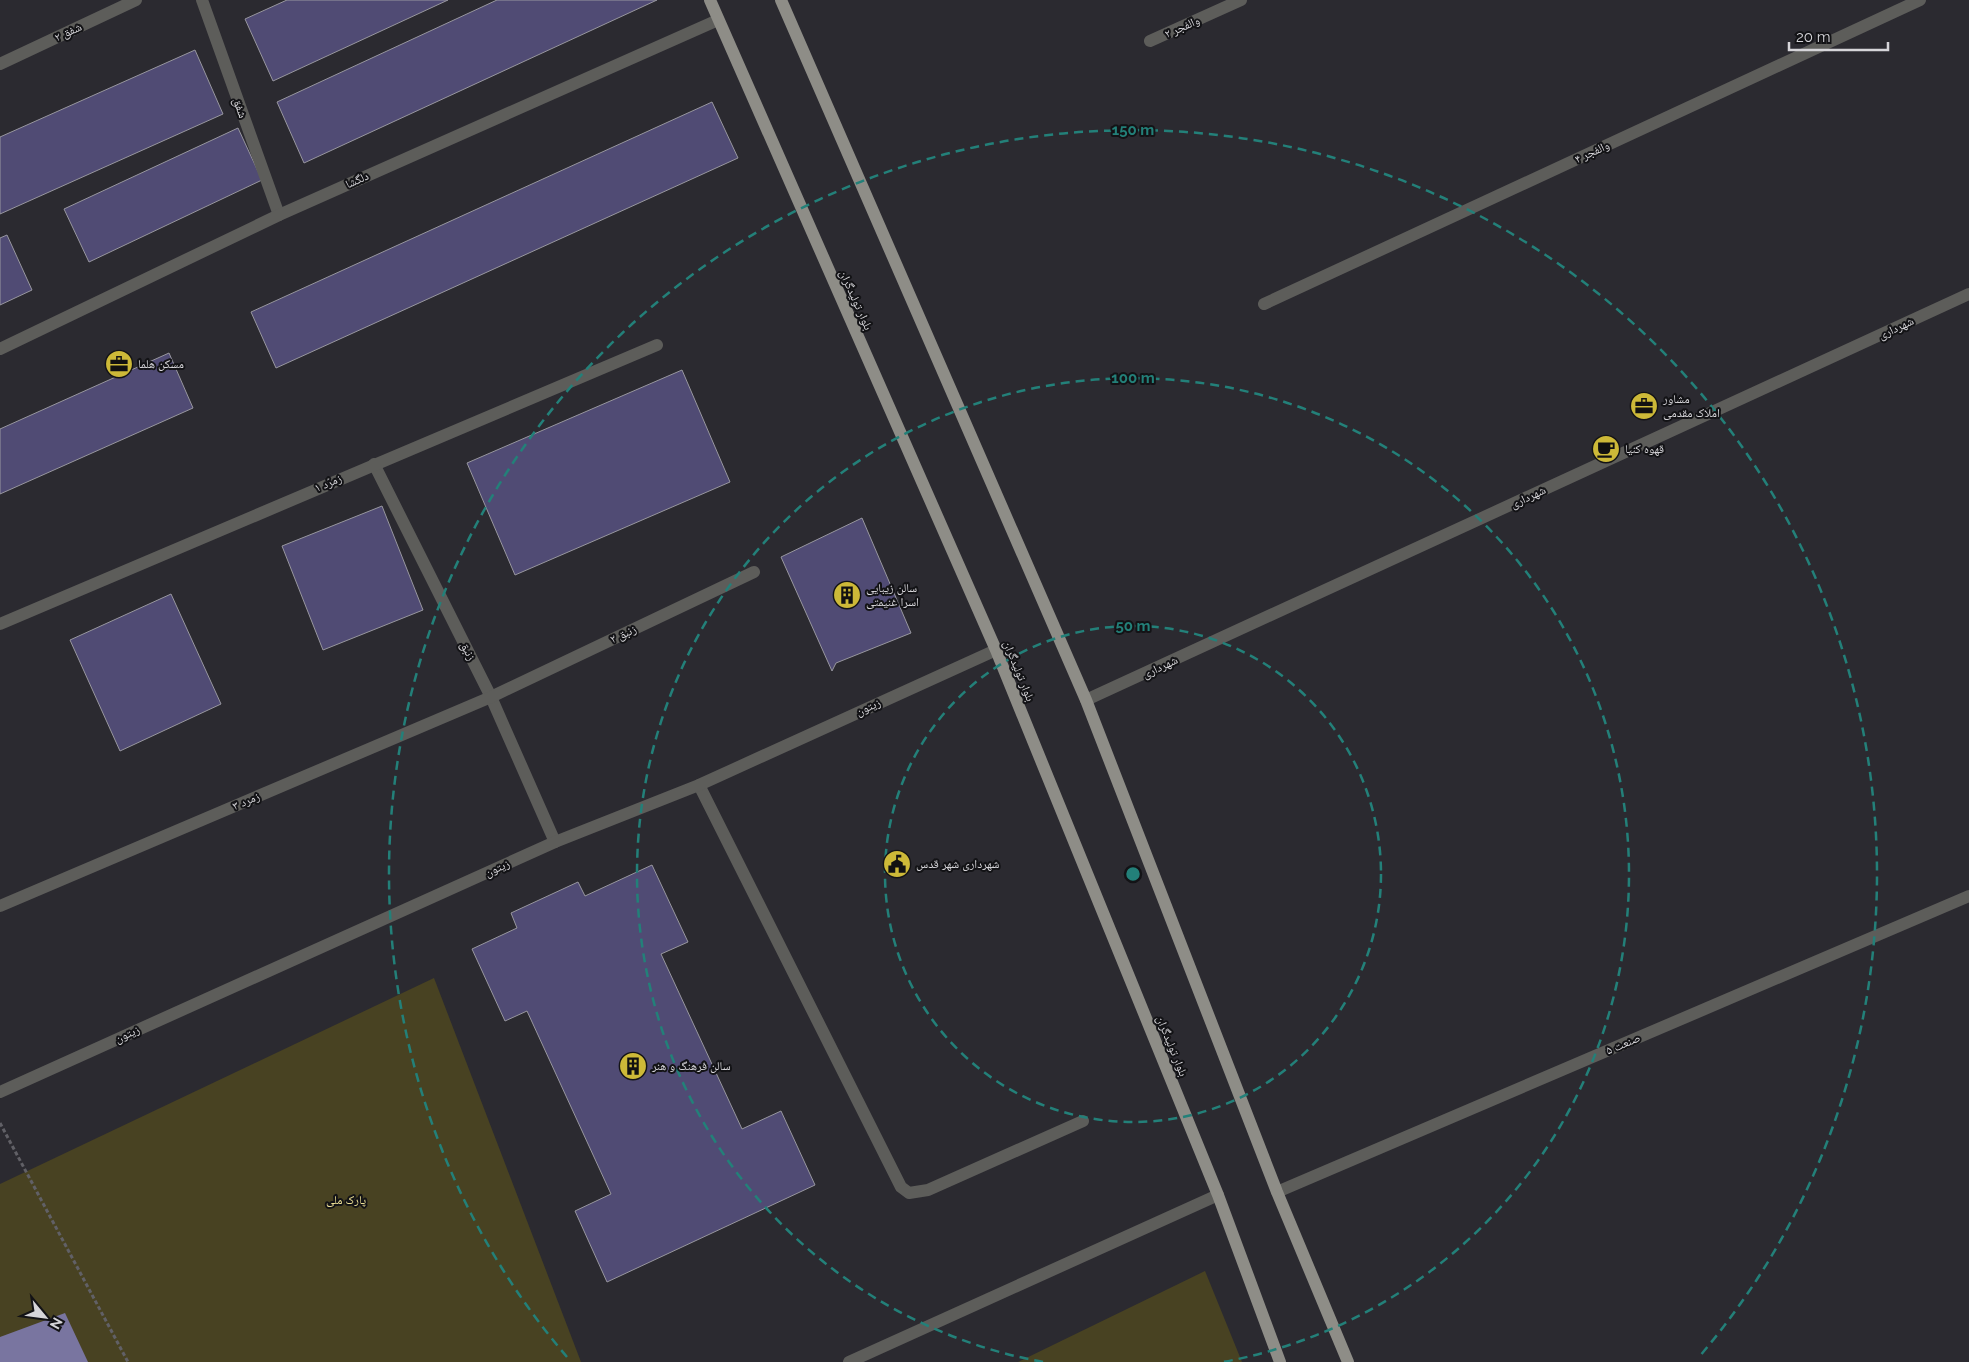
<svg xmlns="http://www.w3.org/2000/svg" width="1969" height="1362" viewBox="0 0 1969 1362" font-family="Raleway,'Noto Naskh Arabic',sans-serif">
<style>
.green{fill:#484222}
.water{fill:#7975a0}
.building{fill:#504b74;stroke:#98979f}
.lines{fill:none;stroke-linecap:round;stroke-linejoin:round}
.path{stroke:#616066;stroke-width:3;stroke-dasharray:4 2.5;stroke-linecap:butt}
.minor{stroke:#5d5d5a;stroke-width:12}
.major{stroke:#8e8d87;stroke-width:12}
.ring{fill:none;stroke:#238079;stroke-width:2.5;stroke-dasharray:9 6}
.labels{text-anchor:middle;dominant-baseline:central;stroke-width:4;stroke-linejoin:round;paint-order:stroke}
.street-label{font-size:12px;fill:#d6d5d9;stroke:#131316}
.poi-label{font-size:12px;fill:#d6d5d9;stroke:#131316;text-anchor:start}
.park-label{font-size:12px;fill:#efe297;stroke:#131316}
.centre{fill:#238079;stroke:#131316;stroke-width:2.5}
.ring-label{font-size:15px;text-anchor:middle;font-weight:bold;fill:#238079;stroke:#131316;stroke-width:4;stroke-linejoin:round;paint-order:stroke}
</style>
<rect width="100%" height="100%" fill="#2b2a30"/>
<g class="green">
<polygon points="434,978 581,1362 0,1362 0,1184"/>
<polygon points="1205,1271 1242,1362 1018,1362"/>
</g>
<polygon class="water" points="65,1313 88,1362 0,1362 0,1337"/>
<g class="building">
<polygon points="287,0 448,0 273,81 245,19"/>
<polygon points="497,0 657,0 304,163 277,102"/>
<polygon points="195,50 223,114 0,214 0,137"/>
<polygon points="712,102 738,158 276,368 251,312"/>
<polygon points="238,128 262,180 89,262 64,209"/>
<polygon points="7,235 32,290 0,305 0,238"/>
<polygon points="169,353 193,408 0,494 0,429"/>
<polygon points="682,370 730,482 515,575 467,463"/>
<polygon points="382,506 423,610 323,650 282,546"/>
<polygon points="862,518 911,633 836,663 832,671 781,557"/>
<polygon points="171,594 221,704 120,751 70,640"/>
<polygon points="652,865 688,942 661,954 742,1129 781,1111 815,1185 607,1282 575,1211 611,1194 527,1011 505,1021 472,949 517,928 511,913 578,882 585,896"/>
</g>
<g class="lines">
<polyline class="path" points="0,1123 128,1362"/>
<g class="minor">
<polyline points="202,0 279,215"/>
<polyline points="1150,41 1241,0"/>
<polyline points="0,64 136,0"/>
<polyline points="1264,304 1920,0"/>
<polyline points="0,349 279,215 718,20"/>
<polyline points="374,464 491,697 555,842"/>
<polyline points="0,624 657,345"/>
<polyline points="1086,700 1969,294"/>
<polyline points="699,785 901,1187 909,1193 928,1190 1083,1121"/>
<polyline points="0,906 491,697 754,572"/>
<polyline points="0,1092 555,842 699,785 996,650"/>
<polyline points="1277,1192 1969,896"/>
<polyline points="849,1362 1218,1195"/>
</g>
<g class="major">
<polyline points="710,0 996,650 1218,1195 1280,1362"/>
<polyline points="781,0 1086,700 1277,1192 1348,1362"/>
</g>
</g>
<g class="ring">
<circle cx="1133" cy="874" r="248"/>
<path d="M1043 1362A496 496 0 1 1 1223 1362"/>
<path d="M567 1357A744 744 0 1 1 1699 1357"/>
</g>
<defs>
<g id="office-disc" transform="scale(1.4375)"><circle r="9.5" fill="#cdb938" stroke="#131316"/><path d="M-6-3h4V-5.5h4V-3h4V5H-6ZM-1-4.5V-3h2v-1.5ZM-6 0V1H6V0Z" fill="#111"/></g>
<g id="cafe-disc" transform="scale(1.4375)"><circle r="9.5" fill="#cdb938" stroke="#131316"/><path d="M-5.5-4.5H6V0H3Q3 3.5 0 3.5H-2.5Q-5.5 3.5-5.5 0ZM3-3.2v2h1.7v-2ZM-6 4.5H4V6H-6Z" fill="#111"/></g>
<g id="building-disc" transform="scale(1.4375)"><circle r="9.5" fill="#cdb938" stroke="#131316"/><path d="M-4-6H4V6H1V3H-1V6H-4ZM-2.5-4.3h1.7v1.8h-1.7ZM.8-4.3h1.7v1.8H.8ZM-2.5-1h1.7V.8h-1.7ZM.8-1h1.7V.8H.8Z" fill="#111"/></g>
<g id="civic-disc" transform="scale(1.4375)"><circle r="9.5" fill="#cdb938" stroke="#131316"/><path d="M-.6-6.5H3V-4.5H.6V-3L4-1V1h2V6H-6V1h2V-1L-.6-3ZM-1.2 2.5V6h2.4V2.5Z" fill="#111"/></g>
</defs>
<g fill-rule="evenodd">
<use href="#office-disc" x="119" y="364"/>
<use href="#office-disc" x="1644" y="406"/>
<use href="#cafe-disc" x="1606" y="449"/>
<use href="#building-disc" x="847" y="595"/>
<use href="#civic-disc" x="897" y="864"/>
<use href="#building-disc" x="633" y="1066"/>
</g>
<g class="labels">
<g class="street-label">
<text transform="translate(1182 27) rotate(-24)">والفجر ۲</text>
<text transform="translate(68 32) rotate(-25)">شفق ۲</text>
<text transform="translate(240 108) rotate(70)">شفق</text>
<text transform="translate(1592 152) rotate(-25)">والفجر ۴</text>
<text transform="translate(357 180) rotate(-24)">دلگشا</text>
<text transform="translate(856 300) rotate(66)">بلوار تولیدگران</text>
<text transform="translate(1896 328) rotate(-25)">شهرداری</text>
<text transform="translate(328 483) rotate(-23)">زمرّد ۱</text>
<text transform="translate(1528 497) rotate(-25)">شهرداری</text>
<text transform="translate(623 634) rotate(-25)">زنبق ۲</text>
<text transform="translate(468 651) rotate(63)">زنبق</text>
<text transform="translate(1160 667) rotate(-25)">شهرداری</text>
<text transform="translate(1019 671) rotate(68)">بلوار تولیدگران</text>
<text transform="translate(868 707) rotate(-24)">زیتون</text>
<text transform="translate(246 801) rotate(-23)">زمرد ۳</text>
<text transform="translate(497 868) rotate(-24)">زیتون</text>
<text transform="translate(127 1034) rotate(-24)">زیتون</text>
<text transform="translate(1623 1044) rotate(-23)">صنعت ۵</text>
<text transform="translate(1172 1046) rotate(68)">بلوار تولیدگران</text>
</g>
<g class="poi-label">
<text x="138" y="364">مسکن هلما</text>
<text x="1663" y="399">مشاور<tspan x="1663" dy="14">املاک مقدمی</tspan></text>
<text x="1625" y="449">قهوه کنیا</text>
<text x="866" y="588">سالن زیبایی<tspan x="866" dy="14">اسرا غنیمتی</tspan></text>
<text x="916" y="864">شهرداری شهر قدس</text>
<text x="652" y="1066">سالن فرهنگ و هنر</text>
</g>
<g class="park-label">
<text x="346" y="1200">پارک ملی</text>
</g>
</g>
<circle cx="1133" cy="874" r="8" class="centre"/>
<g class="ring-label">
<text x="1133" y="135">150 m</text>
<text x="1133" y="383">100 m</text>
<text x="1133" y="631">50 m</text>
</g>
<g transform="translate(45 1317) rotate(119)" stroke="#131316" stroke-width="4" paint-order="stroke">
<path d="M0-4L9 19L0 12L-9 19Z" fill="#d6d5d9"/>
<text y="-8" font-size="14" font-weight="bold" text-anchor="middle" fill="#d6d5d9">N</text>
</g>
<path d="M1789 42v8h99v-8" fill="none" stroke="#d6d5d9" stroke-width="2.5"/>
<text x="1796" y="42" font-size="15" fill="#d6d5d9" stroke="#131316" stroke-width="4" paint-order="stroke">20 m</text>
</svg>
